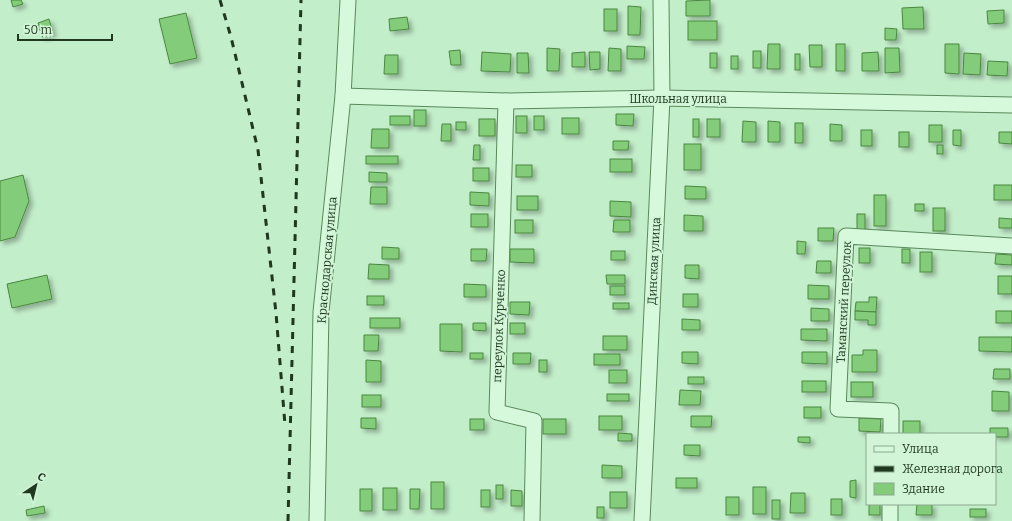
<svg xmlns="http://www.w3.org/2000/svg" width="1012" height="521" viewBox="0 0 1012 521" font-family="Bitter,serif">
<style>
.building{fill:#83cc79;stroke:#4a8740;filter:url(#shadow)}
.lines{fill:none;stroke-linecap:round;stroke-linejoin:round}
.minor-casing{stroke:#5a885a;stroke-width:17}
.minor{stroke:#d6f9dc;stroke-width:15}
.rail{stroke:#1f381e;stroke-width:3;stroke-dasharray:7 7;stroke-linecap:butt}
.labels{text-anchor:middle;dominant-baseline:central;stroke-width:3.5;stroke-linejoin:round;paint-order:stroke}
.street-label{font-size:12px;fill:#1f381e;stroke:#d2f5d8}
</style>
<defs>
<filter id="shadow"><feDropShadow dx="3.5" dy="3.5" stdDeviation="2" flood-color="#0004"/></filter>
</defs>
<rect width="100%" height="100%" fill="#c3eeca"/>
<g class="building">
<polygon points="11,0 21,0 23,4 13,7"/>
<polygon points="710,0 710,16 686,16 686,1"/>
<polygon points="628,6 641,7 640,35 628,35"/>
<polygon points="923,7 924,29 903,29 902,8"/>
<rect x="604" y="9" width="13" height="22"/>
<polygon points="1004,10 1004,23 988,24 987,11"/>
<polygon points="186,13 197,58 170,64 159,19"/>
<polygon points="407,17 409,29 390,31 389,19"/>
<polygon points="49,19 53,33 42,37 38,23"/>
<rect x="688" y="21" width="29" height="19"/>
<polygon points="885,28 897,29 896,40 885,40"/>
<polygon points="768,44 780,44 780,69 767,69"/>
<rect x="836" y="44" width="9" height="27"/>
<polygon points="945,44 959,44 959,74 945,73"/>
<polygon points="809,45 822,45 822,67 810,67"/>
<polygon points="627,46 645,47 644,59 627,59"/>
<polygon points="547,48 560,49 559,71 547,71"/>
<polygon points="609,48 621,49 621,71 608,71"/>
<polygon points="885,48 899,48 900,72 885,73"/>
<polygon points="460,50 461,65 451,65 449,51"/>
<rect x="753" y="51" width="8" height="17"/>
<polygon points="482,52 511,54 510,72 481,71"/>
<polygon points="585,52 585,67 572,67 572,53"/>
<polygon points="589,52 600,52 600,69 590,70"/>
<polygon points="878,52 879,71 862,71 862,53"/>
<polygon points="517,53 528,53 529,73 517,73"/>
<rect x="710" y="53" width="7" height="15"/>
<polygon points="964,53 981,54 980,75 963,74"/>
<rect x="795" y="54" width="5" height="16"/>
<polygon points="385,55 398,55 398,74 384,74"/>
<rect x="731" y="56" width="7" height="13"/>
<polygon points="988,61 1008,62 1007,76 987,75"/>
<rect x="414" y="110" width="12" height="16"/>
<polygon points="616,114 634,114 633,126 616,125"/>
<rect x="390" y="116" width="20" height="9"/>
<rect x="516" y="116" width="11" height="17"/>
<rect x="534" y="116" width="10" height="14"/>
<rect x="562" y="118" width="17" height="16"/>
<rect x="479" y="119" width="16" height="17"/>
<rect x="693" y="119" width="6" height="18"/>
<rect x="707" y="119" width="13" height="18"/>
<polygon points="743,121 756,122 756,142 742,142"/>
<polygon points="768,121 780,122 780,142 768,142"/>
<rect x="456" y="122" width="10" height="8"/>
<rect x="795" y="123" width="8" height="20"/>
<polygon points="442,124 451,124 451,141 441,141"/>
<polygon points="830,124 842,125 842,141 830,141"/>
<rect x="929" y="125" width="13" height="17"/>
<polygon points="372,129 389,129 389,148 371,148"/>
<rect x="861" y="130" width="11" height="16"/>
<polygon points="953,130 961,130 961,146 953,145"/>
<rect x="899" y="132" width="10" height="15"/>
<polygon points="999,132 1012,132 1012,144 999,143"/>
<polygon points="613,141 629,141 628,150 613,150"/>
<rect x="684" y="144" width="17" height="26"/>
<polygon points="474,145 480,145 480,160 473,160"/>
<rect x="937" y="145" width="6" height="9"/>
<rect x="366" y="156" width="32" height="8"/>
<rect x="610" y="159" width="22" height="13"/>
<rect x="516" y="165" width="16" height="12"/>
<rect x="473" y="168" width="16" height="13"/>
<polygon points="369,172 387,173 387,182 369,182"/>
<polygon points="23,175 29,201 15,237 0,241 0,181"/>
<rect x="994" y="185" width="18" height="15"/>
<polygon points="685,186 706,187 706,199 685,199"/>
<polygon points="371,187 387,187 387,204 370,204"/>
<polygon points="470,192 489,193 489,206 470,205"/>
<rect x="874" y="195" width="12" height="31"/>
<rect x="517" y="196" width="21" height="14"/>
<polygon points="610,201 631,202 631,217 610,216"/>
<rect x="915" y="204" width="9" height="7"/>
<rect x="933" y="208" width="12" height="23"/>
<rect x="471" y="214" width="17" height="13"/>
<rect x="857" y="214" width="8" height="18"/>
<polygon points="684,215 703,216 703,231 684,231"/>
<polygon points="999,218 1012,219 1012,228 999,228"/>
<rect x="515" y="220" width="18" height="13"/>
<polygon points="614,220 630,220 630,232 613,232"/>
<polygon points="818,228 834,228 833,241 818,241"/>
<polygon points="797,241 806,242 805,254 797,254"/>
<polygon points="382,247 399,248 399,259 382,259"/>
<rect x="859" y="248" width="11" height="15"/>
<polygon points="471,249 487,249 486,261 471,261"/>
<polygon points="510,249 534,249 534,263 510,262"/>
<rect x="902" y="249" width="8" height="14"/>
<rect x="611" y="251" width="14" height="9"/>
<rect x="920" y="252" width="12" height="20"/>
<polygon points="996,254 1012,255 1012,265 995,264"/>
<polygon points="817,261 831,261 831,273 816,273"/>
<polygon points="369,264 389,265 389,279 368,279"/>
<polygon points="685,265 699,265 699,279 685,278"/>
<polygon points="47,275 52,299 12,308 7,284"/>
<polygon points="606,275 625,275 625,284 607,284"/>
<rect x="998" y="276" width="14" height="18"/>
<polygon points="464,284 486,285 486,297 464,297"/>
<polygon points="808,285 829,286 829,299 808,299"/>
<rect x="610" y="286" width="15" height="9"/>
<rect x="683" y="294" width="15" height="13"/>
<rect x="367" y="296" width="17" height="9"/>
<polygon points="869,297 877,297 876,312 855,311 856,302 869,302"/>
<polygon points="510,302 530,302 529,315 510,314"/>
<rect x="613" y="303" width="16" height="6"/>
<polygon points="811,308 829,309 829,321 811,321"/>
<polygon points="855,311 876,312 876,325 868,325 868,320 855,320"/>
<rect x="996" y="311" width="16" height="12"/>
<rect x="370" y="318" width="30" height="10"/>
<polygon points="682,319 700,320 700,330 682,330"/>
<polygon points="473,323 486,323 486,331 473,330"/>
<rect x="510" y="323" width="15" height="11"/>
<polygon points="440,324 462,324 462,352 440,351"/>
<polygon points="801,329 827,329 827,341 801,340"/>
<polygon points="364,335 379,335 378,351 364,351"/>
<rect x="603" y="336" width="24" height="14"/>
<polygon points="979,337 1012,337 1012,352 979,351"/>
<polygon points="863,350 877,350 877,372 852,372 852,355 863,355"/>
<polygon points="682,352 698,352 698,364 682,363"/>
<polygon points="802,352 827,352 827,364 802,363"/>
<rect x="470" y="353" width="13" height="6"/>
<polygon points="513,353 531,353 530,364 513,364"/>
<rect x="594" y="354" width="26" height="11"/>
<polygon points="366,360 381,361 381,382 366,382"/>
<rect x="539" y="360" width="8" height="12"/>
<polygon points="994,369 1010,369 1010,379 993,379"/>
<rect x="609" y="370" width="18" height="13"/>
<rect x="688" y="377" width="16" height="7"/>
<rect x="802" y="381" width="24" height="11"/>
<rect x="851" y="382" width="22" height="15"/>
<polygon points="680,390 701,391 700,405 679,405"/>
<polygon points="992,391 1009,392 1009,411 992,411"/>
<rect x="607" y="394" width="22" height="7"/>
<rect x="362" y="395" width="19" height="12"/>
<rect x="804" y="407" width="17" height="11"/>
<rect x="599" y="416" width="23" height="14"/>
<polygon points="691,416 712,416 711,427 691,427"/>
<polygon points="361,418 376,418 376,429 361,428"/>
<polygon points="859,418 881,419 880,432 859,431"/>
<rect x="470" y="419" width="14" height="11"/>
<rect x="543" y="419" width="23" height="15"/>
<rect x="903" y="421" width="17" height="13"/>
<polygon points="990,428 1008,428 1008,437 995,437 995,434 990,434"/>
<polygon points="618,433 632,434 632,441 618,441"/>
<polygon points="798,437 810,437 810,443 798,442"/>
<polygon points="684,445 700,445 700,456 684,455"/>
<polygon points="602,465 622,466 622,478 602,478"/>
<rect x="676" y="478" width="21" height="10"/>
<polygon points="856,480 856,498 850,497 850,481"/>
<rect x="431" y="482" width="13" height="27"/>
<rect x="496" y="485" width="7" height="14"/>
<rect x="753" y="487" width="13" height="27"/>
<rect x="383" y="488" width="14" height="22"/>
<rect x="360" y="489" width="12" height="22"/>
<polygon points="410,489 420,489 419,509 410,509"/>
<rect x="481" y="490" width="9" height="17"/>
<polygon points="511,490 522,491 522,506 511,506"/>
<rect x="610" y="492" width="17" height="16"/>
<polygon points="791,493 805,493 805,513 790,513"/>
<rect x="726" y="497" width="13" height="18"/>
<rect x="831" y="499" width="11" height="16"/>
<rect x="772" y="500" width="8" height="19"/>
<rect x="869" y="504" width="11" height="11"/>
<polygon points="917,504 932,504 932,515 916,515"/>
<polygon points="44,506 45,513 27,516 26,510"/>
<rect x="597" y="507" width="7" height="11"/>
<rect x="970" y="509" width="16" height="8"/>
</g>
<g class="lines">
<g class="minor-casing">
<g id="minor">
<polyline points="343,96 506,101 662,98 1012,105"/>
<polyline points="506,101 497,412 534,421 532,521"/>
<polyline points="891,434 891,411 838,409 846,236 1012,246"/>
<polyline points="317,521 321,312 343,96 348,0"/>
<polyline points="642,521 662,98 661,0"/>
<polyline points="890,521 890,504"/>
</g>
</g>
<use href="#minor" class="minor"/>
<g class="rail">
<polyline points="220,0 231,37 258,150 276,313 285,425"/>
<polyline points="288,521 301,0"/>
</g>
</g>
<g class="labels">
<g class="street-label">
<text x="678" y="99">Школьная улица</text>
<text transform="translate(327 260) rotate(-85)">Краснодарская улица</text>
<text transform="translate(654 261) rotate(-87)">Динская улица</text>
<text transform="translate(844 302) rotate(-87)">Таманский переулок</text>
<text transform="translate(499 326) rotate(-88)">переулок Курченко</text>
</g>
</g>
<rect x="866" y="433" width="130" height="72" fill="#d2f5d8" stroke="#8aa98e"/>
<rect x="874" y="446" width="20" height="6" fill="#d6f9dc" stroke="#8aa98e"/>
<text x="902" y="453" font-size="12" fill="#1f381e">Улица</text>
<rect x="874" y="466" width="20" height="6" fill="#1f381e" stroke="#8aa98e"/>
<text x="902" y="473" font-size="12" fill="#1f381e">Железная дорога</text>
<rect x="874" y="483" width="20" height="12" fill="#83cc79" stroke="#8aa98e"/>
<text x="902" y="493" font-size="12" fill="#1f381e">Здание</text>
<g transform="translate(36 485) rotate(35)" stroke="#d2f5d8" stroke-width="3" paint-order="stroke">
<path d="M0-3L7 15L0 10L-7 15Z" fill="#1f381e"/>
<text y="-6" font-size="11" font-weight="bold" text-anchor="middle" fill="#1f381e">С</text>
</g>
<path d="M18 34v6h94v-6" fill="none" stroke="#1f381e" stroke-width="2"/>
<text x="24" y="34" font-size="12" fill="#1f381e" stroke="#d2f5d8" stroke-width="3" paint-order="stroke">50 m</text>
</svg>
